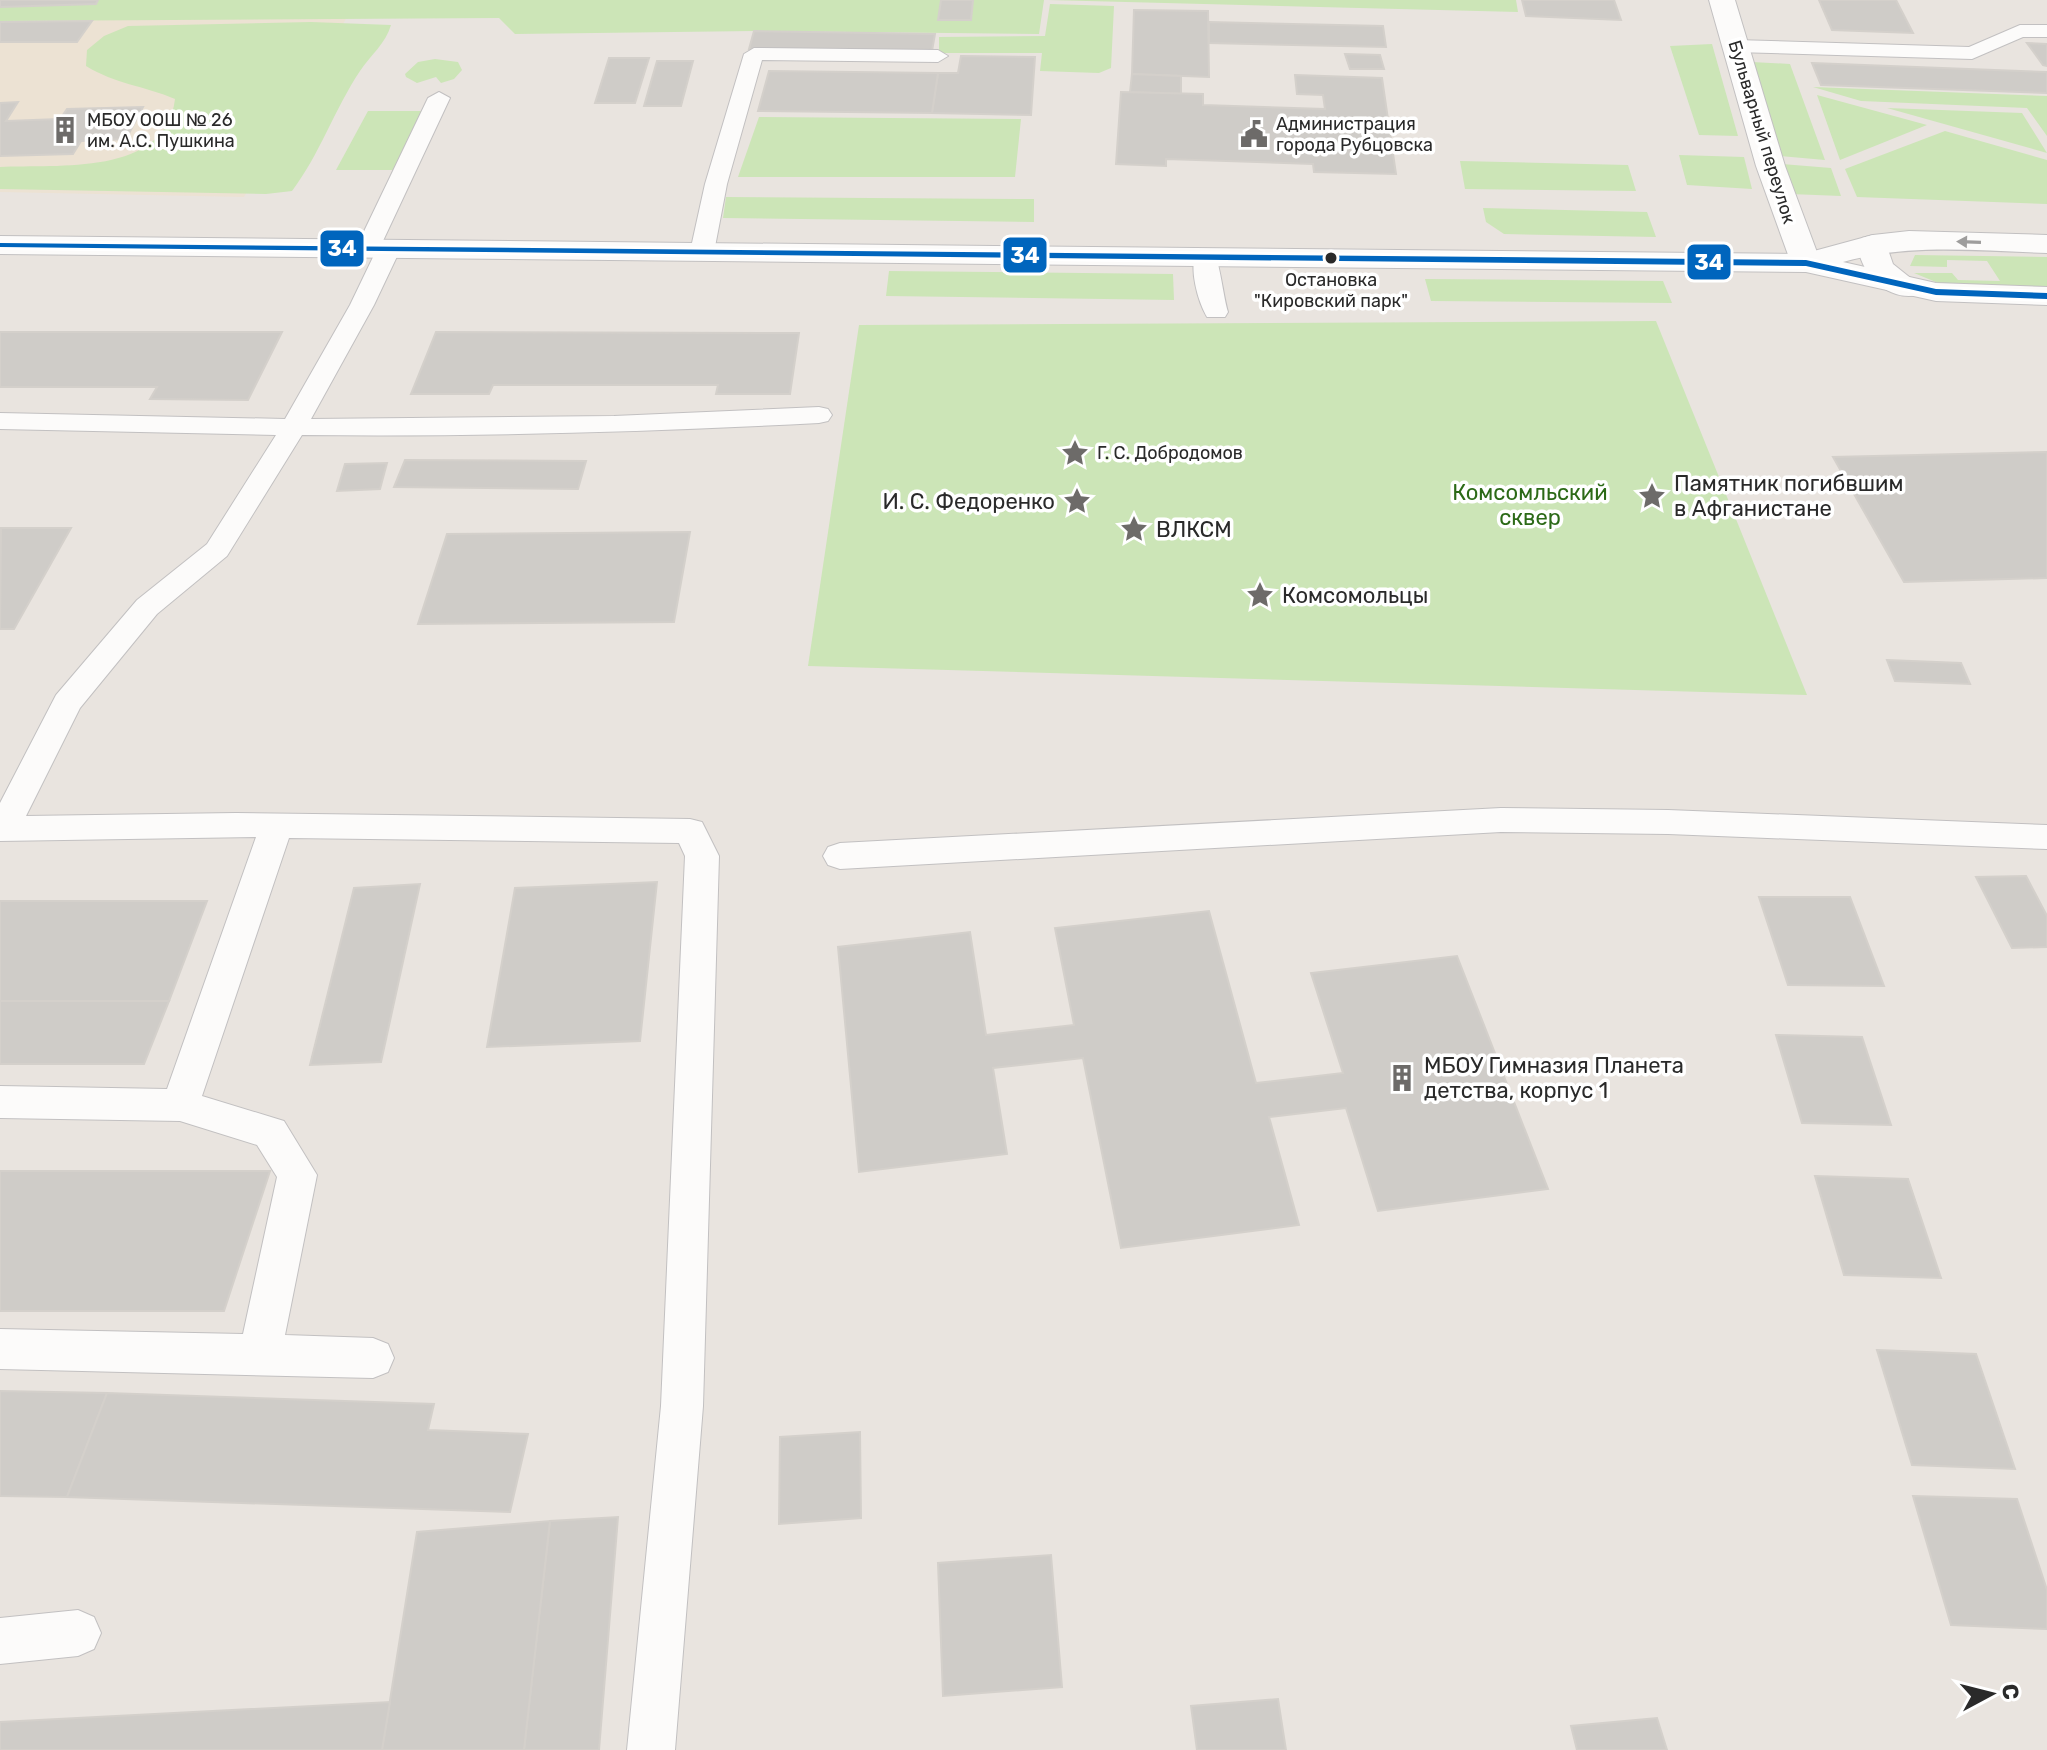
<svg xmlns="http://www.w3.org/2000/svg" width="2047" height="1750" viewBox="0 0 2047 1750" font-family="Rubik,sans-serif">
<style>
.education{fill:#ece2d3}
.green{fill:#cce5b7}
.building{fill:#cfccc8;stroke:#d4d0cb;stroke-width:2}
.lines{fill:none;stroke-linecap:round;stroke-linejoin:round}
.service-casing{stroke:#c2c0c1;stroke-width:2}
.minor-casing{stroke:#c2c0c1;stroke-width:2}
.secondary-casing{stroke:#c2c0c1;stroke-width:2}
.service{fill:#fcfbfa;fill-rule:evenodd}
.minor{fill:#fcfbfa;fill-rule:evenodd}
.secondary{fill:#fcfbfa;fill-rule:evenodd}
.bus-1-casing{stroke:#fff;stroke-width:6}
.bus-1{fill:#0065bd;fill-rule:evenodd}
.oneway{fill:#9e9d9c}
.bus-dot{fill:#2a2a2a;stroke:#fff;stroke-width:3}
.labels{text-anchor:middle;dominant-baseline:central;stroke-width:7;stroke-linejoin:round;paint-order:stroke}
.far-poi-label{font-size:18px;fill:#2a2a2a;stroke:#fff;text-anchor:start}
.far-street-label{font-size:18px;fill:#2a2a2a;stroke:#fff}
.far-bus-label{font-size:18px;fill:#2a2a2a;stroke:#fff}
.poi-label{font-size:22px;fill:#2a2a2a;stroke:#fff;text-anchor:start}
.park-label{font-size:22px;fill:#2c6a17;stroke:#fff}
.line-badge{stroke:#fff;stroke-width:3}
.badge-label{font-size:22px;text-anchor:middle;font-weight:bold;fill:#fff}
</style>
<rect width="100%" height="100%" fill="#e9e4df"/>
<polygon class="education" points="347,17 244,197 0,192 0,21"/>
<g class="green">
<polygon points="0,0 1044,0 1039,34 754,31 515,34 499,18 0,21"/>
<polygon points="1048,0 1516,0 1518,12"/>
<polygon points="1050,4 1114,6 1111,68 1099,73 1040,71 1042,53 939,53 939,37 1045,36"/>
<path d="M 311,22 L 391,25 C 386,43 370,56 360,71 C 334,110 320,154 292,191 L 266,194 L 0,189 L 0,167 C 57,164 166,177 175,99 C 145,86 115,84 86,66 L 87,50 L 104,36 L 128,26 Z"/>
<polygon points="1712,44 1738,136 1699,135 1670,46"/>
<polygon points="435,59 458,62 462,70 454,79 441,83 436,77 417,83 406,77 405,74 418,62"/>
<polygon points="1752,62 1790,64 1825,160 1780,156"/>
<polygon points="1813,87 2047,96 2047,136 2027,108 1861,101"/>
<polygon points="1817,95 1927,125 1840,160"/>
<polygon points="1887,108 2022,113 2047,153"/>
<polygon points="368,111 424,111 396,170 336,170"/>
<polygon points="759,117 1021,119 1015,177 738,177"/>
<polygon points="1945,131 2047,160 2047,204 1857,197 1845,169"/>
<polygon points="1679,155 1744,157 1752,189 1687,185"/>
<polygon points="1460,161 1628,165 1636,191 1465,189"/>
<polygon points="1782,164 1831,168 1841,196 1790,194"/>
<polygon points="726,197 1034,199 1034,222 723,218"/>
<polygon points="1483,208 1647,212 1656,237 1504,234 1486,222"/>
<polygon points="1915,255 2047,257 2047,290 1948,287 1914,273 1952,273 1958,280 2000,281 1987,261 1947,260 1947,267 1910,266"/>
<polygon points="889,271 1173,274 1174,300 886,296"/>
<polygon points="1425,279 1663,281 1672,303 1431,301"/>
<polygon points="1656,321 1807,695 808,666 859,325"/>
</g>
<g class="building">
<polygon points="0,0 98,0 96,4 0,7"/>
<polygon points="941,0 973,0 971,20 938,20"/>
<polygon points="1522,0 1614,0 1621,20 1526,16"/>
<polygon points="1819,0 1896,0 1913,33 1832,30"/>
<polygon points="1134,10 1208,11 1209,77 1132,74"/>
<polygon points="92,21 77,42 0,42 0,22"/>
<polygon points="1209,22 1383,26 1386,47 1209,43"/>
<polygon points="754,31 935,34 932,51 749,49"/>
<polygon points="2027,43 2047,44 2047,66 2043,65"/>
<polygon points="1345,54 1380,55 1384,69 1350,69"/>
<polygon points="961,56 1035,57 1031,115 932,113 938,73 958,73"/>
<polygon points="609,58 649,58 635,103 595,103"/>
<polygon points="657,61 693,61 681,106 644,106"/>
<polygon points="1812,63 2047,72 2047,93 1821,85"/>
<polygon points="769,71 938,73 932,113 758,111"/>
<polygon points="1132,74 1181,76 1181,94 1130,92"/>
<polygon points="1295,75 1382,78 1396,174 1314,172 1313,164 1166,159 1166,166 1116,164 1121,92 1203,94 1203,105 1325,109 1323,95 1297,94"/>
<polygon points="18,102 6,121 60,119 67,109 143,107 126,139 81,141 73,154 0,156 0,103"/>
<polygon points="0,332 282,332 248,400 150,399 157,387 0,387"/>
<polygon points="436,332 799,333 790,394 716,394 718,385 493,385 489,394 411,394"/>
<polygon points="2047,452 2047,578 1904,582 1833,457"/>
<polygon points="405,460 586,461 578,489 394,487"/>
<polygon points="387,463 380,489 337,491 345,464"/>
<polygon points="71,528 14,629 0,629 1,528"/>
<polygon points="690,532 674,622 418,624 447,534"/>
<polygon points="1887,660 1961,663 1970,684 1895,681"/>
<polygon points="2026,876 2047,916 2047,947 2012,948 1976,877"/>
<polygon points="657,882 640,1041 487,1047 515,888"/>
<polygon points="420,884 381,1062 310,1065 354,888"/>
<polygon points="1759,897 1850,897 1884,986 1788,985"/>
<polygon points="0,901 207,901 169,1001 0,1001"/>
<polygon points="1209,911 1256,1083 1343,1073 1311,973 1457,956 1548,1189 1378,1211 1346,1108 1269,1117 1299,1225 1121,1248 1083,1058 993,1068 1007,1154 859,1172 838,947 970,932 986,1035 1074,1025 1055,928"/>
<polygon points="0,1001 169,1001 144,1064 0,1064"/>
<polygon points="1776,1035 1862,1037 1891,1125 1802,1123"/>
<polygon points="0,1171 270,1171 224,1311 0,1311"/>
<polygon points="1815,1176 1908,1179 1941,1278 1844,1275"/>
<polygon points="1877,1350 1976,1354 2015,1469 1912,1465"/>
<polygon points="0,1391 107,1393 67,1497 0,1496"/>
<polygon points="107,1393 434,1404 428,1430 528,1434 510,1512 67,1497"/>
<polygon points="860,1432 861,1518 779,1524 780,1437"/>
<polygon points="1913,1496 2017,1499 2047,1590 2047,1629 1951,1625"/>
<polygon points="618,1517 599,1750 524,1750 550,1521"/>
<polygon points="550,1521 524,1750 382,1750 417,1532"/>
<polygon points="1051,1555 1062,1687 943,1696 938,1563"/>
<polygon points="1278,1699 1286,1750 1197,1750 1191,1706"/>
<polygon points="390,1702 382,1750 0,1750 0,1722"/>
<polygon points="1657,1718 1667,1750 1577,1750 1571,1726"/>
</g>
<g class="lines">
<g class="service-casing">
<g id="service">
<polygon points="2020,25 2047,25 2047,37 2023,37 1972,59 1735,52 1725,46 1735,40 1969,47"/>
<polygon points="754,48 938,50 948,56 938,62 762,60 727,184 714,252 710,257 694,257 690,252 705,184 744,54"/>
<path d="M 439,92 L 450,98 L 382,243 L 397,243 L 401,248 L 374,305 L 311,419 L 614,416 L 819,407 L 828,409 L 832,415 L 828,421 L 819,423 C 647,432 475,437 302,435 L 227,556 L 157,614 L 80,708 L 26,816 L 236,813 L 690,819 L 702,822 L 719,856 L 703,1406 L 675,1750 L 627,1750 L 661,1406 L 685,856 L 679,843 L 289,838 L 202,1096 L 284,1121 L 317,1175 L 285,1335 L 373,1338 L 388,1344 L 394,1358 L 388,1372 L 373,1378 L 0,1369 L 0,1329 L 243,1334 L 277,1177 L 257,1145 L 180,1121 L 0,1118 L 0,1086 L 167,1089 L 256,837 L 0,841 L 0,803 L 56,695 L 137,600 L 207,544 L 276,435 L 0,429 L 0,413 L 285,419 L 350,305 L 375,253 L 360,253 L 356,248 L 428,98 Z"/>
<path d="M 1205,249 L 1213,251 C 1220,261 1223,296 1228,312 L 1225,317 L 1207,317 C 1198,302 1188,267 1197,251 Z"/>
<polygon points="1501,808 1668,810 2047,825 2047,849 1668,834 1501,832 840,869 828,865 823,856 828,847 840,843"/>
<polygon points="78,1610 94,1617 101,1633 94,1649 78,1656 0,1664 0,1618"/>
</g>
</g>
<g class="minor-casing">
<g id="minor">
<polygon points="1709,0 1735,0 1785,166 1821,263 1817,270 1806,272 1795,270 1791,263 1756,166"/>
<path d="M 1873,235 L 1884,238 L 1893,264 L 1923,288 L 1918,295 C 1888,302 1859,273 1858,244 L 1862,238 Z"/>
</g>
</g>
<g class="secondary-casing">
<path id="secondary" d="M 1909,231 L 2047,235 L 2047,253 C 1978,251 1910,243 1843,262 L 1936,283 L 2047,287 L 2047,305 L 1936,301 L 1806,272 L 0,254 L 0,236 L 1803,254 L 1873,235 Z"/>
</g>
<use href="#service" class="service"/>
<use href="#minor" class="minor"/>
<use href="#secondary" class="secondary"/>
<g class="bus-1-casing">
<polygon id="bus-1" points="0,243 1806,260 1936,289 2047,293 2047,299 1936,295 1806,266 0,247"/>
</g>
<use href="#bus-1" class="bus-1"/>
</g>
<defs><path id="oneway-solid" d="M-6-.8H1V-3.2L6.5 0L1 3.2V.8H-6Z" transform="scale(2)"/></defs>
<use class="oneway" href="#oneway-solid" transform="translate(1969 242) rotate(-178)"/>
<defs>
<g id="building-bare" transform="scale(2.16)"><path d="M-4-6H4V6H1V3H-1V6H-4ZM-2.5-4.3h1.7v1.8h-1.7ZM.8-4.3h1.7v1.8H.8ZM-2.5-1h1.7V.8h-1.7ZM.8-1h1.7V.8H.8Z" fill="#6d6b69" stroke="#fff" stroke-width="2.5" paint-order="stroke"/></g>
<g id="civic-bare" transform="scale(2.16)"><path d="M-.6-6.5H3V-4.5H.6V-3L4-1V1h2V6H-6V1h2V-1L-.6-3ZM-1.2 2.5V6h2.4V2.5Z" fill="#6d6b69" stroke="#fff" stroke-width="2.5" paint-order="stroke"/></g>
<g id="sight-bare" transform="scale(2.16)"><path d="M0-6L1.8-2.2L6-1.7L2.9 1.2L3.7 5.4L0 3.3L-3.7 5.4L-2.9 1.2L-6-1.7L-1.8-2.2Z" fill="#6d6b69" stroke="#fff" stroke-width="2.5" paint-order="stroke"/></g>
</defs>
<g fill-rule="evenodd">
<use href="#building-bare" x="65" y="130"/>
<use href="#civic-bare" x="1254" y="134"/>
<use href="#sight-bare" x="1075" y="453"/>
<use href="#sight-bare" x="1652" y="496"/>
<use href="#sight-bare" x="1077" y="501"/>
<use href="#sight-bare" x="1134" y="529"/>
<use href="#sight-bare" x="1260" y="595"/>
<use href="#building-bare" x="1402" y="1078"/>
</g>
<circle class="bus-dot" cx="1331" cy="258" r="7"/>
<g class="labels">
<g class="far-poi-label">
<text x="87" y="120">МБОУ ООШ № 26<tspan x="87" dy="21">им. А.С. Пушкина</tspan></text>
<text x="1276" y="124">Администрация<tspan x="1276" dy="21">города Рубцовска</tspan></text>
<text x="1097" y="453">Г. С. Добродомов</text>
</g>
<g class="far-street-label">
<text transform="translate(1762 132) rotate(73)">Бульварный переулок</text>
</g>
<g class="far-bus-label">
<text x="1331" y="280">Остановка<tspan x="1331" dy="21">"Кировский парк"</tspan></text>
</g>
<g class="poi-label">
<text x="1674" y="483">Памятник погибвшим<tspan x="1674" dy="25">в Афганистане</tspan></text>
<text x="1055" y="501" text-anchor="end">И. С. Федоренко</text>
<text x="1156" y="529">ВЛКСМ</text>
<text x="1282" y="595">Комсомольцы</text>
<text x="1424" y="1065">МБОУ Гимназия Планета<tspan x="1424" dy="25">детства, корпус 1</tspan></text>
</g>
<g class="park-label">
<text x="1530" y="492">Комсомльский<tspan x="1530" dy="25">сквер</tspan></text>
</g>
</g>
<g class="line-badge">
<rect x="319" y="229" width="46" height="39" rx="8" fill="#0065bd"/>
<rect x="1002" y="236" width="46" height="38" rx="8" fill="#0065bd"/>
<rect x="1686" y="243" width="46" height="38" rx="8" fill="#0065bd"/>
</g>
<g class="badge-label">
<text x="342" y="256">34</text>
<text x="1025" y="263">34</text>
<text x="1709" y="270">34</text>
</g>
<g transform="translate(1991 1694) rotate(83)" stroke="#ffffff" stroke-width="6" paint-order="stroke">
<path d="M0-6L14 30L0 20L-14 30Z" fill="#2a2a2a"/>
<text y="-12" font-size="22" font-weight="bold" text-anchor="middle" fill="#2a2a2a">С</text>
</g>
</svg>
